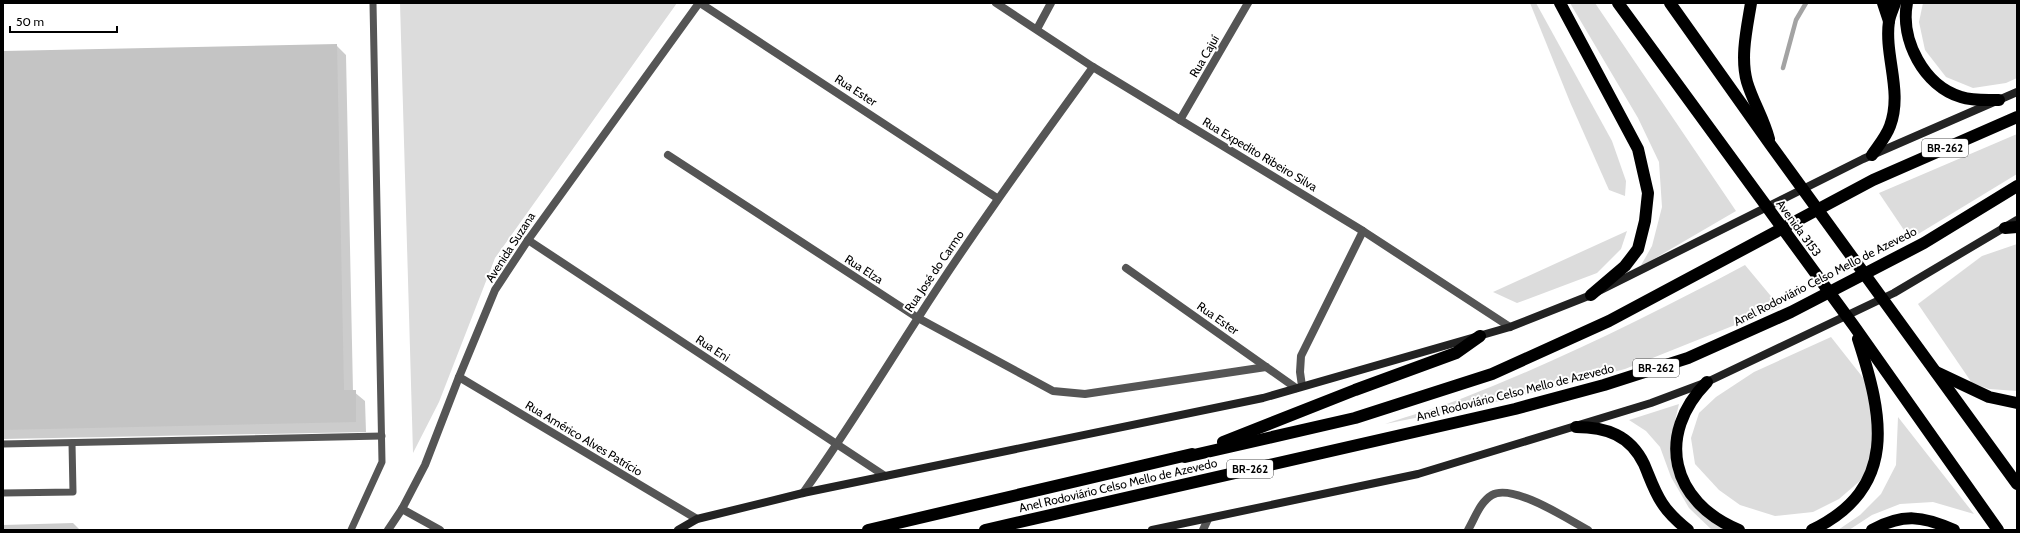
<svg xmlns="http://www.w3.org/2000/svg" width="2020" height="533" viewBox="0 0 2020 533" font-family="Cabin,sans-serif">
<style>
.green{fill:#dcdcdc}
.shadow{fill:#0003}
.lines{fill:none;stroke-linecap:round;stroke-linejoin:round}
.stream{stroke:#a3a3a3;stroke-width:4.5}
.building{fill:#c4c4c4}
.lane{stroke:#555;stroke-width:7}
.street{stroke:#555;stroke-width:8}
.secondary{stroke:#222;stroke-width:8}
.highway{stroke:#000;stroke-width:12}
.labels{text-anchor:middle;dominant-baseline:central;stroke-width:4;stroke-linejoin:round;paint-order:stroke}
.shield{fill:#fff;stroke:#4c4c4c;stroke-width:1}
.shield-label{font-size:11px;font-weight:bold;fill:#000}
.street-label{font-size:12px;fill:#000;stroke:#fff}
</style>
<rect width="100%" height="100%" fill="#fff"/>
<g class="green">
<polygon points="400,3 677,3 495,258 439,402 413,453"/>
<polygon points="1530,3 1536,3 1612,141 1626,181 1625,196 1609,190 1570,102"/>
<polygon points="1570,3 1595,3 1736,211 1640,267 1652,246 1662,207 1659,162 1638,118"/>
<polygon points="1923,3 2017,3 2017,78 2006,83 1973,88 1946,77 1925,50 1919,22"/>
<polygon points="2017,134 2017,174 1910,239 1879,193"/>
<polygon points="1627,231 1621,249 1597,273 1517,303 1493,292"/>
<polygon points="2017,244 2017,391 1989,389 1972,383 1918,304 1982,256"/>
<path d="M 1745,265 L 1780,307 L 1625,369 L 1505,400 L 1385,424 C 1411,415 1438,408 1463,398 C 1560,360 1653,314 1745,265 Z"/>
<polygon points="1831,337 1868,384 1878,413 1868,474 1839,499 1813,512 1775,516 1740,505 1719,490 1695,464 1691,438 1699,413 1716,397 1754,372"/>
<path d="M 1679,404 C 1675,422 1669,441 1671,459 C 1674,489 1700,518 1727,530 L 1712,530 L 1689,508 L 1671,477 L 1660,447 L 1646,431 L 1629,420 Z"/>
<polygon points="1898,417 1974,514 1933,502 1900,504 1872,515 1849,530 1838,530 1860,515 1881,494 1896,465"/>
</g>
<g class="shadow">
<polygon points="336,45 346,55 353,391 365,401 366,432 3,439 3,52"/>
<polygon points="73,523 80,530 3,530 3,525"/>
</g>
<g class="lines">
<polyline class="stream" points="1783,68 1796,20 1806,3"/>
</g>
<polygon class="building" points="337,44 344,390 356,390 356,422 3,430 3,51"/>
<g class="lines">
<g class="lane">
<polyline points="3,444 382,436"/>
<polyline points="3,493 73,492 72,443"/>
<polyline points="351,530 382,462 373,3"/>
</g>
<g class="street">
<polyline points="700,3 997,198"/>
<polyline points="996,3 1093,67 1363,231 1510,327"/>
<polyline points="1037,29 1051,3"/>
<polyline points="1180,120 1248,3"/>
<polyline points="668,155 918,318 1053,391 1085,394 1266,367"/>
<polyline points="528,240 885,476"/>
<polyline points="1126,268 1296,388"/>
<polyline points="459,377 697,519"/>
<polyline points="1302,386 1300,372 1301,356 1363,231"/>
<path d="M 803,493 C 844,436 880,377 918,318 C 973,232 1033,150 1093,67"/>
<polyline points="402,509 440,530"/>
<polyline points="388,530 402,509 425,465 459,377 495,290 528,240 699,3"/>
<polyline points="1203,530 1208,519"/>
<path d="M 1468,530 C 1475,518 1480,502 1492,495 C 1513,483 1569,520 1588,530"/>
</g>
<g class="secondary">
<polyline points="678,530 697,519 803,493 1263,398 1510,327 1591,295 1863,159 2017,92"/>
<polyline points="1152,530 1418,474 1651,403 1707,382 1894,293 2017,220"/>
</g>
<g class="highway">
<polyline points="1560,3 1638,149 1648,193 1645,221 1638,249 1625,266 1591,295"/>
<polyline points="1618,3 1854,326 1998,530"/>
<polyline points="1670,3 1770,144 2017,484"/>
<path d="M 1751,3 C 1747,28 1740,57 1747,82 C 1753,102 1764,119 1769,139"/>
<polyline points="1883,3 1889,21"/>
<path d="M 1907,3 C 1900,40 1924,86 1961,97 C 1973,101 1986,100 1999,100"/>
<path d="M 1872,155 C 1878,146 1886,137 1890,126 C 1903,91 1884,56 1889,21 C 1890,15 1893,9 1895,3"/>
<polyline points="2005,228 2017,227"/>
<polyline points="1936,372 1989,397 2017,403"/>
<path d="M 1707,382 C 1655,435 1671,502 1739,530"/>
<path d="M 1576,427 C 1606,427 1630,435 1644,464 C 1650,478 1654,491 1662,503 C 1669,514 1678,522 1688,530"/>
<polyline points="1223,442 1355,390 1456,353 1480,336"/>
<polyline points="1185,457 1355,418 1492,374 1609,321 1873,180 2017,117"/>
<polyline points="868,530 1192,454"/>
<polyline points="985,530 1515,409 1604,385 1688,358 1791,312 1924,243 2017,186"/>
<path d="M 1812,530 C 1899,488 1883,416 1858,339"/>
<path d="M 1872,530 C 1903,513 1923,516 1954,530"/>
</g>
</g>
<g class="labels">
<g class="shield">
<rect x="1922" y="139" width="46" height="18" rx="3"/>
<rect x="1633" y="359" width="46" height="18" rx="3"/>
<rect x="1227" y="460" width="46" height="18" rx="3"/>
</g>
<g class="shield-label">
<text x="1945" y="148">BR-262</text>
<text x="1656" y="368">BR-262</text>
<text x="1250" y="469">BR-262</text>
</g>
<g class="street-label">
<text transform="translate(1204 56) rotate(-60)">Rua Cajuí</text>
<text transform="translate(856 90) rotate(33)">Rua Ester</text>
<text transform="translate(1260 154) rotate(31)">Rua Expedito Ribeiro Silva</text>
<text transform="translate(1799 228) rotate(54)">Avenida 3153</text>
<text transform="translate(510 247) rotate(-57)">Avenida Suzana</text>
<text transform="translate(864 269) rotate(33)">Rua Elza</text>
<text transform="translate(934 271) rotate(-56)">Rua José do Carmo</text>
<text transform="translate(1825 276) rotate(-27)">Anel Rodoviário Celso Mello de Azevedo</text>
<text transform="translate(1218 318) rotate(35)">Rua Ester</text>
<text transform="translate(713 348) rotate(33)">Rua Eni</text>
<text transform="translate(1515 392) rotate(-14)">Anel Rodoviário Celso Mello de Azevedo</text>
<text transform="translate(584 438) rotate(31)">Rua Américo Alves Patrício</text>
<text transform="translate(1118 485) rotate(-13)">Anel Rodoviário Celso Mello de Azevedo</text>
</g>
</g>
<rect width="2020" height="533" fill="none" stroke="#000000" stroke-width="8"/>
<path d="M10 26v6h107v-6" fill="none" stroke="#000000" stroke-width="2"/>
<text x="16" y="26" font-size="12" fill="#000000" stroke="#ffffff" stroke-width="3" paint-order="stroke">50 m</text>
</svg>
